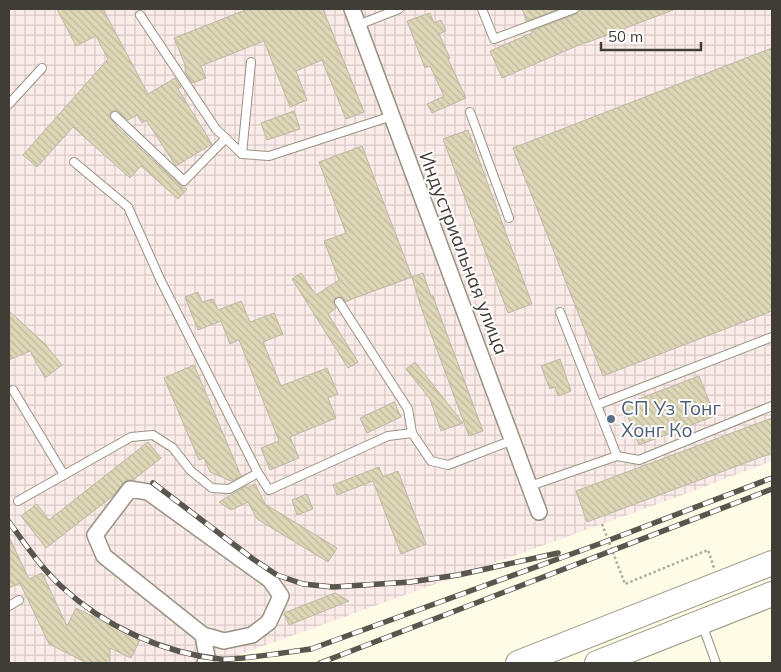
<svg xmlns="http://www.w3.org/2000/svg" width="781" height="672" viewBox="0 0 781 672" font-family="Mulish,sans-serif">
<style>
.industrial{fill:url(#industrial-grid)}
.building{fill:url(#building-back-hatch);stroke:#bcb8a5}
.lines{fill:none;stroke-linecap:round;stroke-linejoin:round}
.lane-casing{stroke:#979481;stroke-width:10}
.street-casing{stroke:#979481;stroke-width:18}
.primary-casing{stroke:#979481;stroke-width:26}
.path{stroke:#afac9d;stroke-width:2.5;stroke-dasharray:2.5 2.5;stroke-linecap:butt}
.lane{stroke:#fff;stroke-width:8}
.street{stroke:#fff;stroke-width:15}
.primary{stroke:#fff;stroke-width:24}
.rail-casing{stroke:#59574d;stroke-width:5.5}
.rail{stroke:#fff;stroke-width:4;stroke-dasharray:11;stroke-linecap:butt}
.service-dot{fill:#5c6f8a;stroke:#fff;stroke-width:2}
.labels{text-anchor:middle;dominant-baseline:central;stroke-width:4;stroke-linejoin:round;paint-order:stroke}
.street-label{font-size:19px;fill:#3f3d35;stroke:#fff}
.service-label{font-size:19px;fill:#4e5e75;stroke:#fff;text-anchor:start}
</style>
<defs>
<pattern id="industrial-grid" width="8" height="8" patternUnits="userSpaceOnUse" patternTransform="scale(1.25)"><rect width="8" height="8" fill="#fcece9"/><path d="M0 4h8M4 0v8" fill="none" stroke="#d9cbc8"/></pattern>
<pattern id="building-back-hatch" width="6" height="6" patternUnits="userSpaceOnUse" patternTransform="scale(1.25)"><rect width="6" height="6" fill="#ddd7b7"/><path d="M-1 5l2 2M0 0l6 6M5-1l2 2" fill="none" stroke="#bfb99e"/></pattern>
</defs>
<rect width="100%" height="100%" fill="#fefbe7"/>
<polygon class="industrial" points="9,9 772,9 772,461 691,492 216,663 9,663"/>
<g class="building">
<polygon points="57,9 103,9 148,94 175,78 181,87 178,89 212,144 176,166 146,120 142,123 137,115 128,120 116,110 111,112 109,115 117,127 180,185 187,189 178,199 141,166 130,178 73,127 37,167 23,155 108,59 96,36 76,46"/>
<polygon points="248,9 323,9 364,112 346,119 322,60 296,71 307,100 290,107 264,41 201,66 206,78 192,83 185,72 186,71 184,62 174,38"/>
<polygon points="522,9 559,9 527,21"/>
<polygon points="580,9 673,10 586,43 586,42 502,78 490,51 532,33 531,31 576,14"/>
<polygon points="430,13 434,23 441,20 446,31 439,34 450,58 448,59 466,98 432,113 427,104 444,96 430,66 425,68 407,21"/>
<polygon points="772,48 772,311 603,376 513,148"/>
<polygon points="294,111 300,129 267,140 261,123"/>
<polygon points="468,130 532,304 508,313 443,139"/>
<polygon points="362,146 412,277 352,299 346,302 341,297 334,299 333,303 336,308 328,314 358,362 348,368 292,279 301,273 316,295 339,280 324,241 346,233 319,162"/>
<polygon points="423,273 431,296 433,296 435,302 483,431 469,436 421,307 412,277"/>
<polygon points="198,292 202,302 213,299 218,310 241,301 250,322 274,313 283,334 263,342 281,386 327,368 338,394 328,398 336,418 290,437 299,458 270,470 261,448 279,441 239,340 230,344 221,321 198,330 185,297"/>
<polygon points="9,311 45,344 62,365 45,378 30,351 9,360"/>
<polygon points="560,359 571,391 558,396 555,387 550,389 541,366"/>
<polygon points="415,362 463,423 441,431 430,399 406,369"/>
<polygon points="194,365 241,476 231,481 210,472 204,458 199,460 164,378"/>
<polygon points="699,376 715,416 639,445 623,405"/>
<polygon points="394,402 401,417 367,433 360,418"/>
<polygon points="772,418 772,453 587,522 576,491"/>
<polygon points="148,442 161,458 133,480 127,480 123,483 114,495 46,548 21,516 37,504 49,520"/>
<polygon points="379,467 383,477 398,471 426,544 401,554 373,481 337,495 333,485"/>
<polygon points="255,484 265,504 337,548 328,562 257,519 248,502 231,510 219,502 246,486 247,488"/>
<polygon points="307,494 313,509 297,515 292,500"/>
<polygon points="9,537 29,579 42,573 67,626 76,608 140,640 131,658 110,648 110,663 87,663 49,644 20,583 9,588"/>
<polygon points="335,593 349,601 289,625 284,613"/>
</g>
<g class="lines">
<g class="lane-casing">
<g id="lane">
<polyline points="482,9 494,39 574,9"/>
<polyline points="140,15 216,129 242,154 269,156 392,116"/>
<polyline points="358,25 399,9"/>
<polyline points="9,104 42,68"/>
<polyline points="470,112 509,218"/>
<polyline points="115,116 184,181 226,138"/>
<polyline points="242,154 251,62"/>
<polyline points="74,162 128,207 160,279 258,473 269,490 388,436 412,433 431,461 448,465 513,440"/>
<polyline points="339,302 408,409 412,433"/>
<polyline points="560,312 617,456"/>
<polyline points="13,390 64,475"/>
<polyline points="597,405 772,337"/>
<polyline points="530,486 617,456 639,460 772,406"/>
<polyline points="18,501 131,437 153,435 173,448 190,470 212,488 229,489 258,473"/>
<polyline points="9,606 19,600"/>
<polyline points="702,624 716,663"/>
</g>
</g>
<g class="street-casing">
<g id="street">
<polyline points="352,9 539,512"/>
<polyline points="203,635 224,641 252,635 269,622 281,596 270,580 148,492 130,489 95,535 104,556 203,635 207,657 205,663"/>
</g>
</g>
<g class="primary-casing">
<g id="primary">
<polyline points="518,663 772,563"/>
<polyline points="597,663 772,594"/>
</g>
</g>
<polyline class="path" points="602,524 625,584 708,550 714,568"/>
<use href="#lane" class="lane"/>
<use href="#street" class="street"/>
<use href="#primary" class="primary"/>
<g class="rail-casing">
<g id="rail">
<polyline points="153,483 253,559 277,575 303,584 333,587 410,582 458,575 558,553"/>
<path d="M 9,522 C 25,544 42,569 62,587 C 104,626 163,653 220,659 C 227,660 235,658 243,658 C 265,656 288,652 311,649 L 599,544 L 772,478"/>
<polyline points="320,663 772,489"/>
</g>
</g>
<use href="#rail" class="rail"/>
</g>
<circle class="service-dot" cx="611" cy="419" r="5"/>
<g class="labels">
<g class="street-label">
<text transform="translate(464 253) rotate(69)">Индустриальная улица</text>
</g>
<g class="service-label">
<text x="621" y="408">СП Уз Тонг<tspan x="621" dy="22">Хонг Ко</tspan></text>
</g>
</g>
<rect width="781" height="672" fill="none" stroke="#3f3d35" stroke-width="20"/>
<path d="M601 42v8h100v-8" fill="none" stroke="#3f3d35" stroke-width="2.5"/>
<text x="608" y="42" font-size="15" fill="#3f3d35" stroke="#ffffff" stroke-width="4" paint-order="stroke">50 m</text>
</svg>
